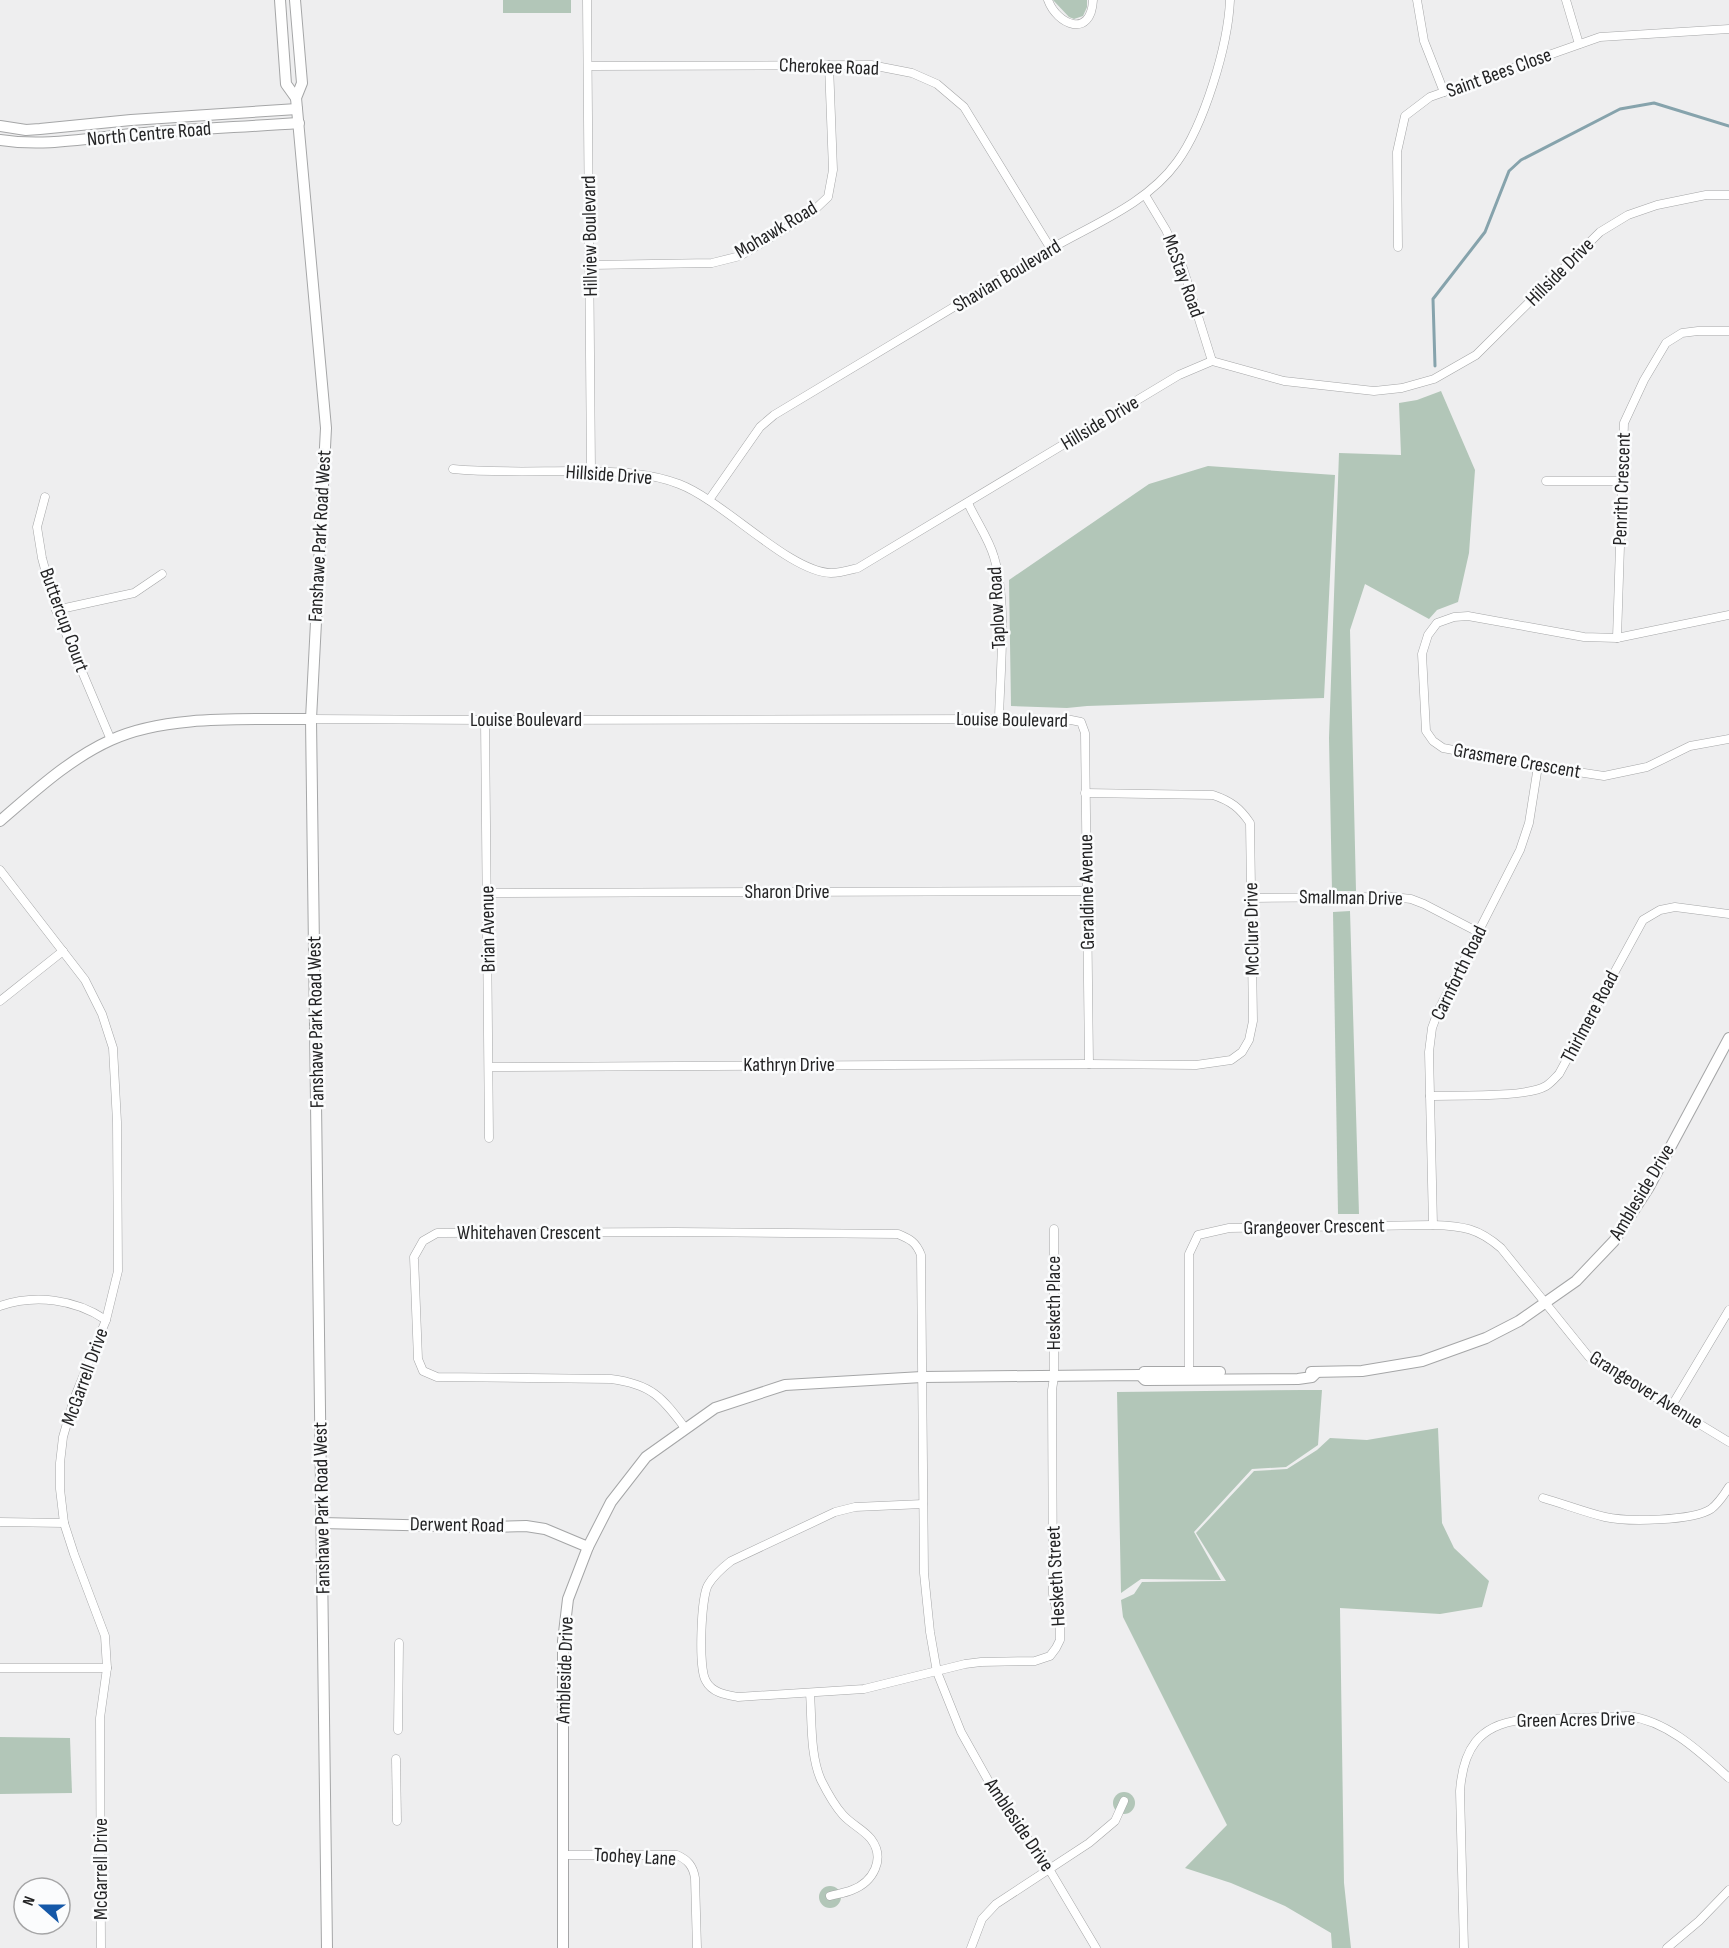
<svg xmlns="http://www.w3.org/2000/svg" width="1729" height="1948" viewBox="0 0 1729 1948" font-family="'Sofia Sans Condensed',sans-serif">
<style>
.green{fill:#b2c6b8}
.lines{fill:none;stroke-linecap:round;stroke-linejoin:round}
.stream{stroke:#86a3ac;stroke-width:3}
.minor-casing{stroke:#a5a6a7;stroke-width:9}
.tertiary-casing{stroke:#a5a6a7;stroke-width:12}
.secondary-casing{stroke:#a5a6a7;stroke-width:12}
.minor{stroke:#fff;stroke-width:8}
.tertiary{stroke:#fff;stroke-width:10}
.secondary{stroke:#fff;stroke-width:10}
.labels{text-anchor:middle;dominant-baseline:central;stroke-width:5;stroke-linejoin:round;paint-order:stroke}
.street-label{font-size:20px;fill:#232324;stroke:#fbfcfd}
</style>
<rect width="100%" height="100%" fill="#eeeeef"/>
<g class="green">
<rect x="503" y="0" width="68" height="13"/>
<polygon points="1053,0 1087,0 1087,7 1083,16 1074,19 1069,17"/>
<polygon points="1441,391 1475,470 1469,553 1458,602 1437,610 1429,619 1365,584 1350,630 1356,891 1332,891 1329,738 1339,453 1401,455 1399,403 1417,400"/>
<polygon points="1208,466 1335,475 1324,698 1087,706 1067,708 1011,706 1009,580 1149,484"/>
<polygon points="1350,911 1359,1214 1338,1214 1333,912"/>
<polygon points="1303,1390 1322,1390 1318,1445 1286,1467 1252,1469 1194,1532 1221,1580 1141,1579 1121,1593 1117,1392"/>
<polygon points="1438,1428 1442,1523 1454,1548 1489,1581 1482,1607 1440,1614 1340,1608 1344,1883 1351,1948 1332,1948 1331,1933 1285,1906 1231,1883 1185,1868 1227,1825 1123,1617 1121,1600 1134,1594 1142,1582 1226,1581 1196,1533 1254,1471 1287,1469 1317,1450 1330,1438 1367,1440"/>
<polygon points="0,1737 70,1738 72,1793 0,1794"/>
<circle cx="1124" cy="1803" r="11"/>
<circle cx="830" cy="1897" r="11"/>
</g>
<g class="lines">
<polyline class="stream" points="1435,366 1433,299 1485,232 1509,171 1521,160 1620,109 1654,103 1729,126"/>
<g class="minor-casing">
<g id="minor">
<polyline points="587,0 591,472"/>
<path d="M 1048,0 C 1057,25 1091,39 1093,0"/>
<polyline points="1417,0 1424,41 1444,92"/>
<polyline points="1566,0 1579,44"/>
<polyline points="589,66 871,65 912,73 937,84 964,107 1051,249"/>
<polyline points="1145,195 1166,230 1182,265 1212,361"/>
<polyline points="1398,247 1397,152 1405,116 1430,97 1600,37 1729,29"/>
<polyline points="591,265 712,263 740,256 811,213 828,197 833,170 829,65"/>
<path d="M 453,469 C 494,473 535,471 576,471 C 612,472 645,471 679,484 C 724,501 789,572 831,573 C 840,573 850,570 858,568 L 1179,375 L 1212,361 L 1284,381 L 1374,391 L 1402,388 L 1434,379 L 1476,355 L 1600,232 L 1628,215 L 1657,205 L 1706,195 L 1729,195"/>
<polyline points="1546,481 1622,481"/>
<polyline points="45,497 37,527 42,558 56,610 111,740"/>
<path d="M 709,500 L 760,427 L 774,415 C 865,361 956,306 1047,251 C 1091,225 1146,205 1177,162 C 1204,125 1228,46 1230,0"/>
<path d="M 968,503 C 976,521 989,539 994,557 C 1008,603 1000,670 999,719"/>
<polyline points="56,610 134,593 162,574"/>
<polyline points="1729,615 1617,638 1584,637 1468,616 1454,617 1437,623 1428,635 1422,654 1426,731 1433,741 1443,748 1538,766 1604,776 1647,767 1690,746 1729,739"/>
<polyline points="1617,638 1624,423 1644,380 1666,343 1682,333 1698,331 1729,331"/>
<polyline points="311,719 485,720 999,719 1071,720 1081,722 1085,733 1089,1064"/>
<polyline points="485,720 489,1138"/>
<polyline points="0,870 85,980 102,1014 113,1048 117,1122 118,1271 106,1320 74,1399 63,1437 60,1463 60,1489 64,1523 74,1554 105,1636 107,1668 100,1718 101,1948"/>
<polyline points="487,893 1087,891"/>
<polyline points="1252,898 1393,897 1411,899 1424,904 1478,932"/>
<polyline points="0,1001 63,951"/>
<path d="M 489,1067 L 1089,1064 L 1196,1065 L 1231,1060 L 1242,1052 L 1249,1040 L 1253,1021 L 1250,823 C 1240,808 1231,801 1213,795 L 1085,793"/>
<path d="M 1430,1096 C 1456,1095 1525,1098 1546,1086 C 1551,1083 1555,1078 1559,1074 L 1643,920 L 1660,910 L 1675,907 L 1729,914"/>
<polyline points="1433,1225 1429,1052 1432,1028 1439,1009 1520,850 1529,823 1538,766"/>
<path d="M 0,1306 C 35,1294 75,1299 106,1320"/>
<path d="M 1189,1375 L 1189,1254 L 1198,1235 L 1229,1228 L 1433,1225 C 1463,1226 1478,1228 1501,1248 L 1589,1357 L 1729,1442"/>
<polyline points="1671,1407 1729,1310"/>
<path d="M 685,1428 C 662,1397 651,1384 611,1379 L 437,1377 L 423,1371 L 418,1359 L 414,1257 L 423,1241 L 437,1233 L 675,1232 L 898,1234 C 910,1239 916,1242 921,1255 L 924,1573 L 930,1632 L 937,1672 L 961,1732 L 993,1789 L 1049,1869 L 1096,1948"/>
<path d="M 1543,1498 C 1564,1504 1584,1512 1605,1517 C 1627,1522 1693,1521 1711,1509 C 1719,1503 1724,1495 1729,1487"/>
<path d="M 923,1504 L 855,1507 L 835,1512 L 731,1561 C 722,1568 714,1575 708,1585 C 701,1597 698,1669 706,1681 C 712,1693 727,1695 738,1697 L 864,1689 L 965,1664 L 981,1662 L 1035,1661 L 1050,1656 L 1056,1648 L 1060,1640 L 1060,1627 L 1053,1594 L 1052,1390 L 1054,1377 L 1054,1229"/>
<polyline points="0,1522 64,1523"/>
<polyline points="0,1668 107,1668"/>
<path d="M 810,1693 C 812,1721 810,1755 821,1780 C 827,1792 834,1805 843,1815 C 851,1824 864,1830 871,1839 C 886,1859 873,1882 852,1890 C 845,1893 837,1894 830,1896"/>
<polyline points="398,1730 399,1643"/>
<polyline points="396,1759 397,1821"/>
<path d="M 564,1855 L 677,1855 C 688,1860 693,1866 695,1878 L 697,1948"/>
<polyline points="971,1948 982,1919 996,1904 1089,1843 1115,1821 1124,1801"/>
<path d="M 1464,1948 L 1460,1791 C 1463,1750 1478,1725 1521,1720 L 1628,1716 C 1668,1721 1700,1752 1729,1778"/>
<polyline points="1667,1948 1699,1921 1729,1890"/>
</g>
</g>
<g class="tertiary-casing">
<g id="tertiary">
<polyline points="0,126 26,130 40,129 131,120 297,109"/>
<path d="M 0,140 C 46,147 87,138 133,134 C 188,129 243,127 299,123"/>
<path d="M 0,821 C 34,792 69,759 111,740 C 167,714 250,720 311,719"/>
<polyline points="1144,1372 1220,1372"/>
<polyline points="1311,1372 1362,1371 1422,1361 1486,1338 1519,1321 1576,1281 1614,1241 1649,1187 1729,1038"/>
<polyline points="322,1523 484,1527 526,1526 545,1529 588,1547"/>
<polyline points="563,1948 563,1641 568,1599 588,1547 611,1502 646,1457 715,1408 785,1385 922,1377 1140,1375 1145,1380 1298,1379 1312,1377 1316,1373"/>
</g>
</g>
<g class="secondary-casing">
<g id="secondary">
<polyline points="280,0 286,84 296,98"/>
<polyline points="295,0 302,83 296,98 326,428 311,719 327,1948"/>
</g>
</g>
<use href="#minor" class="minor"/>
<use href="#tertiary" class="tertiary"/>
<use href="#secondary" class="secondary"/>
</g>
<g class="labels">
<g class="street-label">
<text transform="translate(829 67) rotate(2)">Cherokee Road</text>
<text transform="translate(1499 73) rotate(-20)">Saint Bees Close</text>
<text transform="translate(149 134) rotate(-5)">North Centre Road</text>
<text transform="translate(776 230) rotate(-31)">Mohawk Road</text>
<text transform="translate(590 236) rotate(-91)">Hillview Boulevard</text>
<text transform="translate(1560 272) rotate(-45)">Hillside Drive</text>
<text transform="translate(1007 276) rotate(-31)">Shavian Boulevard</text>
<text transform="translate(1183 276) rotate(70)">McStay Road</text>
<text transform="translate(1100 423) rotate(-31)">Hillside Drive</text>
<text transform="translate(609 475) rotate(4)">Hillside Drive</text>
<text transform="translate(1622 489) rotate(-88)">Penrith Crescent</text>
<text transform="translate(320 536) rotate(-87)">Fanshawe Park Road West</text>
<text transform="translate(997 608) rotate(-93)">Taplow Road</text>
<text transform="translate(64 620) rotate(70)">Buttercup Court</text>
<text x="526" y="720">Louise Boulevard</text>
<text transform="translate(1012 720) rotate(1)">Louise Boulevard</text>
<text transform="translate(1517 761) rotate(10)">Grasmere Crescent</text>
<text x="787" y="892">Sharon Drive</text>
<text transform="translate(1087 892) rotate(-91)">Geraldine Avenue</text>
<text transform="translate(1351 898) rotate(1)">Smallman Drive</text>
<text transform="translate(488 929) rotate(-91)">Brian Avenue</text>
<text transform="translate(1252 929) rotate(-91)">McClure Drive</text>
<text transform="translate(1459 973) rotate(-64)">Carnforth Road</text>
<text transform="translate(1590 1017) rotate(-62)">Thirlmere Road</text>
<text transform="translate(316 1022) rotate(-91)">Fanshawe Park Road West</text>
<text x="789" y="1065">Kathryn Drive</text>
<text transform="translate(1642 1192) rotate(-59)">Ambleside Drive</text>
<text transform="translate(1314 1227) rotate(-1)">Grangeover Crescent</text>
<text x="529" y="1233">Whitehaven Crescent</text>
<text transform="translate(1054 1303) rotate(-90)">Hesketh Place</text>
<text transform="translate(85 1377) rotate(-70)">McGarrell Drive</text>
<text transform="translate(1646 1390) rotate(32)">Grangeover Avenue</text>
<text transform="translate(322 1508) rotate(-91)">Fanshawe Park Road West</text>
<text transform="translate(457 1525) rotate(1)">Derwent Road</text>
<text transform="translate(1056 1576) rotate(-93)">Hesketh Street</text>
<text transform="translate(565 1670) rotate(-88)">Ambleside Drive</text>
<text transform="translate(1576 1720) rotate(-1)">Green Acres Drive</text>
<text transform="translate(1019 1825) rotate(56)">Ambleside Drive</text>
<text transform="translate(635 1857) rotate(3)">Toohey Lane</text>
<text transform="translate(101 1869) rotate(-90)">McGarrell Drive</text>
</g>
</g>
<g transform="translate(42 1906) rotate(291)"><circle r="28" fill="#fbfcfd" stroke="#a5a5a6" stroke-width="1.5"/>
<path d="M0-4.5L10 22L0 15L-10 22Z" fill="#1558a8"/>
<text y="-9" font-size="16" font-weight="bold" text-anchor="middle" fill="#232324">N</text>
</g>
</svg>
